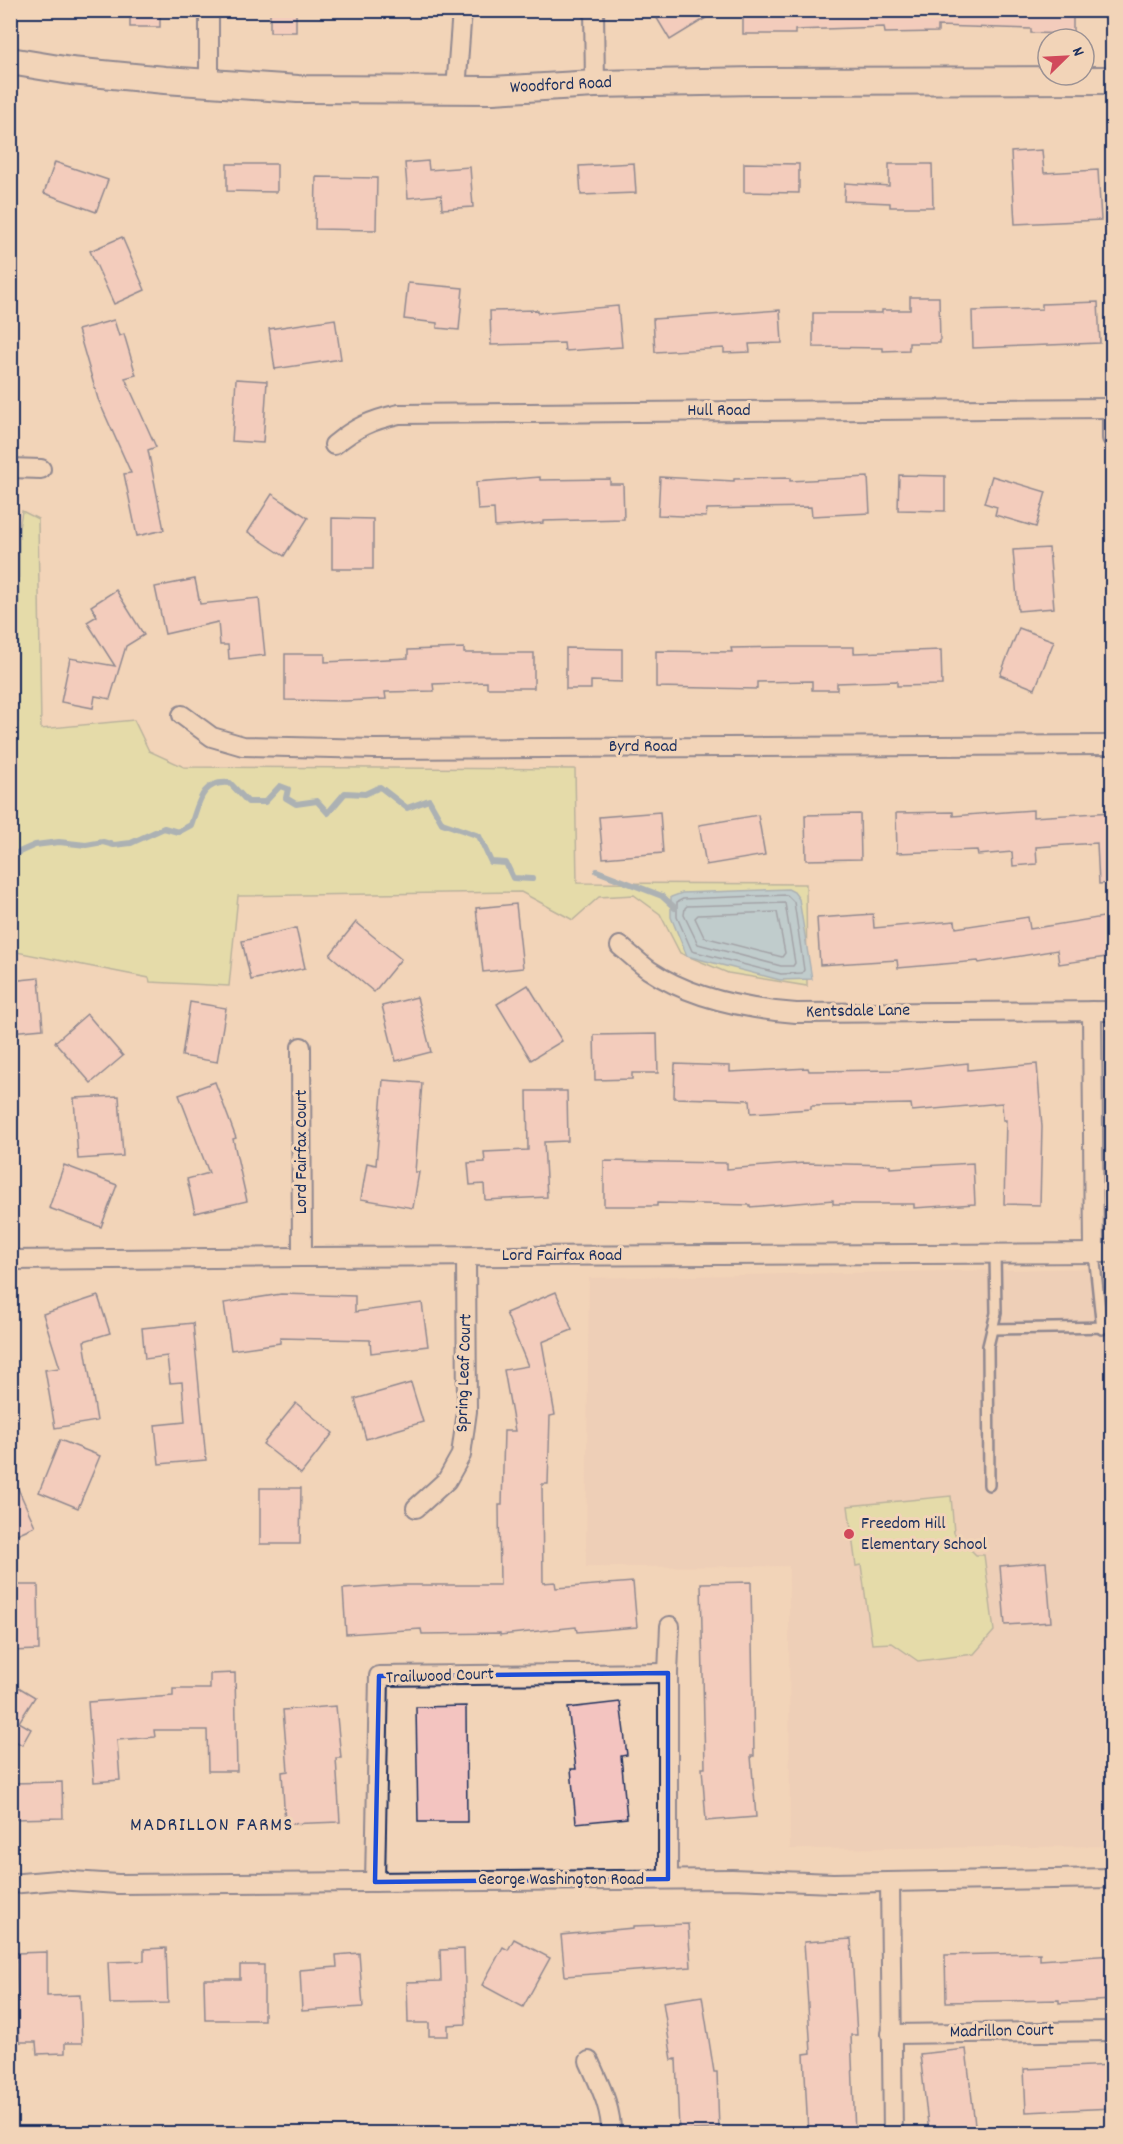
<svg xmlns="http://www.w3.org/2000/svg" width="1123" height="2144" viewBox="0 0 1123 2144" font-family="Dekko,sans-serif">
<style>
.built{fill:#e9c9b6}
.green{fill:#d4e598;stroke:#788a7b;stroke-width:1.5}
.water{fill:#83c3e4;stroke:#5988ae;stroke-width:1.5}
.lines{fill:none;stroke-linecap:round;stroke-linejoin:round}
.shore{stroke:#456a94;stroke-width:1.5}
.stream{stroke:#5988ae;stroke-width:6}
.building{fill:#f3c4c0;stroke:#1b2f5e;stroke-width:1.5}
.lane-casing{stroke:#1b2f5e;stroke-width:14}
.street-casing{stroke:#1b2f5e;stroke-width:22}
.secondary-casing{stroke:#1b2f5e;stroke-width:30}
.lane{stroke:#f2d4b8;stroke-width:9}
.street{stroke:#f2d4b8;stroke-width:18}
.secondary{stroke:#f2d4b8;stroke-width:26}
.marked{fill:none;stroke:#1d4ed8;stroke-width:4.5;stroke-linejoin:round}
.poi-dot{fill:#d1495b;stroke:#f2d4b8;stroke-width:2}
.labels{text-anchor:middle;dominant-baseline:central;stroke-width:6;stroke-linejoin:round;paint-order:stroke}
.street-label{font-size:18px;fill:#1b2f5e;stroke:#f2d4b8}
.poi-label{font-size:18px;fill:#1b2f5e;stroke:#f2d4b8;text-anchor:start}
.neighbourhood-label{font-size:20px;letter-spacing:1.5px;fill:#1b2f5e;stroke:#f2d4b8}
</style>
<rect width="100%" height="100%" fill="#f2d4b8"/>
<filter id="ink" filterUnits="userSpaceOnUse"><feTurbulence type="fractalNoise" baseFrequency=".0167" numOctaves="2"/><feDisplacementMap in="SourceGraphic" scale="12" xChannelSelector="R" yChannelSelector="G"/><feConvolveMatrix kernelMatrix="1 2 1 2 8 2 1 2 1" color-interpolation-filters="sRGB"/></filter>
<g filter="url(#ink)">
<polygon class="built" points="1112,1268 1112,1846 790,1849 789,1566 586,1567 589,1278"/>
<g class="green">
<polygon points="22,511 38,519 41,729 134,720 149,751 184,767 575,769 577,883 806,884 807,986 728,973 680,953 660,914 634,895 599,897 573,920 521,892 238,896 229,986 150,982 149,978 11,951 10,725 18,722 19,528"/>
<polygon points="951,1496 954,1533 976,1555 984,1555 994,1631 974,1654 918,1661 892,1643 872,1644 861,1565 856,1566 848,1506"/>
</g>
<polygon class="water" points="788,889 794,892 799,899 812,979 780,980 687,956 671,917 671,897 682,893"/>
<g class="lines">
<g class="shore">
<polygon points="787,895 794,902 804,970 802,973 781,974 692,951 677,917 677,902 683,899"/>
<polygon points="785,903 795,963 793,966 781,966 698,944 684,915 685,908 687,906"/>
<polygon points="777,912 785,953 782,957 704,937 695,918 698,915"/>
</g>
<g class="stream">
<path d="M 10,856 L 35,845 L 59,842 L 86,845 L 103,842 L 114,845 L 131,843 L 164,828 L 178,832 L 191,825 C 199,803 201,780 230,783 L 248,802 L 265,802 L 280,786 L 288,789 L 286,798 L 296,804 L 317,801 L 328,813 L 345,793 L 365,794 L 380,787 L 407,808 L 429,800 L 442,823 L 479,836 L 491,862 L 506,863 L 513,878 L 532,879"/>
<polyline points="597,871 662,896 675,908"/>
</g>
</g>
<g class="building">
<rect x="130" y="10" width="30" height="17"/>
<rect x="270" y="10" width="26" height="22"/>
<polygon points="652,10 719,10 670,40"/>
<polygon points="743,10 1073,10 1073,34 1031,33 1031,29 938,26 938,32 885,33 884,27 795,30 795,34 743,34"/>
<polygon points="1042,150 1044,173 1098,170 1101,220 1015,224 1011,152"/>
<polygon points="428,161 429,170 470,167 473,207 442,209 441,195 408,198 405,163"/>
<polygon points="55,162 108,180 96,212 44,193"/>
<polygon points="634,163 636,193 581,195 579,166"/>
<polygon points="744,163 799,164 799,193 744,192"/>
<polygon points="227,164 277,164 277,192 227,191"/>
<polygon points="889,164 932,164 933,207 890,207 890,203 844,201 845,183 889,186"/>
<polygon points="316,177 377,178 376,230 315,229"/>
<polygon points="122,237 145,290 114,304 90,251"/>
<polygon points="408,283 463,288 459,330 437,328 437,323 404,319"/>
<polygon points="910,297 939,297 940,343 909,343 909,350 883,351 883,348 813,347 813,313 882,313 882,310 910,310"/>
<polygon points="1098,302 1100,343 973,348 972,311 1042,309 1042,304"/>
<polygon points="618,306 622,347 565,351 564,343 491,345 490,311 538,310 538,313"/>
<polygon points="780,310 782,343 749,344 750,352 724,353 724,348 655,352 653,319"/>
<polygon points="335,319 341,359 275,369 269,329"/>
<polygon points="114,320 119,336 124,334 136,375 125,378 156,447 148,450 164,530 137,536 124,474 131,473 98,399 78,330"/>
<polygon points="236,379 267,381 263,443 232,441"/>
<polygon points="899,475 945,476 945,511 898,510"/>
<polygon points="992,476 1046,492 1036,527 995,515 997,507 984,503"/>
<polygon points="540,477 540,480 610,479 610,484 623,484 624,519 543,521 543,523 495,527 494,509 478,510 476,482"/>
<polygon points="660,477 734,481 734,479 790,478 790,481 868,477 870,513 812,516 811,507 707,509 706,517 658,515"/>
<polygon points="272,494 308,518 284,556 248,532"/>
<polygon points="332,518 373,519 373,569 332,569"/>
<polygon points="1049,548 1054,608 1018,611 1013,550"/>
<polygon points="195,579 200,604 259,598 265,655 229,659 228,645 220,645 218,622 165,634 155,587"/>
<polygon points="116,590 144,635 126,646 110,699 95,696 93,708 61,702 70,658 115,666 87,622 97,616 91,606"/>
<polygon points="1019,628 1054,641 1035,689 1000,675"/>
<polygon points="788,647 854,647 854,653 941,650 942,685 897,686 897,681 837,683 837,690 812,690 812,681 757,682 757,689 656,687 656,651 732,652 731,648"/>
<polygon points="464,648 464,653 534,653 534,688 487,688 487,682 433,684 434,691 385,692 386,699 345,701 285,700 285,654 325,654 325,662 408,658 408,650"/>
<polygon points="566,648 622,649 622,682 591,681 591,689 566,689"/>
<polygon points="1033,810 1033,817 1113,812 1113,883 1099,884 1097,843 1036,847 1037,864 1013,866 1012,852 978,855 977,850 897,853 896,813 953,812 953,816"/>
<polygon points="660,812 663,853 603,858 599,817"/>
<polygon points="860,814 861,859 806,860 805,815"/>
<polygon points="758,815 765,855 706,865 699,825"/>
<polygon points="516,904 523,968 483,972 476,908"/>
<polygon points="873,914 874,928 955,921 956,928 1028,917 1030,929 1109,916 1113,936 1113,956 1059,964 1057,950 979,963 978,961 898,968 897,960 820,965 817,918"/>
<polygon points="356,922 401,959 374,992 330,955"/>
<polygon points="296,928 305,968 251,980 242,941"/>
<polygon points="39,978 43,1029 10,1032 10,981"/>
<polygon points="528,985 562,1041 531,1060 497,1004"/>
<polygon points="417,997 431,1052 396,1061 382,1006"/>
<polygon points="190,1002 226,1008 217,1062 182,1056"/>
<polygon points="87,1014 123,1056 91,1083 55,1042"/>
<polygon points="657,1034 658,1073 632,1073 632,1079 595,1080 594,1035"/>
<polygon points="968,1063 968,1070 1037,1064 1042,1127 1040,1205 1004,1204 1006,1120 1003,1120 1002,1103 912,1111 911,1104 811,1106 811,1109 751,1113 750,1100 674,1098 675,1064 730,1066 730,1072 808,1068 809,1071 899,1070"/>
<polygon points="383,1080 422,1083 415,1172 419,1172 413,1208 361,1199 367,1163 376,1165"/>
<polygon points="215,1082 236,1138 233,1139 247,1201 195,1213 187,1179 209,1173 179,1095"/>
<polygon points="527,1091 567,1091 568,1141 544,1142 547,1197 485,1200 484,1184 470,1185 468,1163 485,1162 484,1152 528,1150"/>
<polygon points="119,1096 123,1156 78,1159 74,1098"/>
<polygon points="604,1161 727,1163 727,1169 804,1163 890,1165 890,1168 973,1163 975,1204 914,1208 914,1204 833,1204 833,1200 750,1207 750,1205 657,1203 657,1206 604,1206"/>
<polygon points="64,1165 117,1185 101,1227 49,1208"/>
<polygon points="556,1292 572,1330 542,1342 555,1415 550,1416 548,1484 542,1484 543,1583 555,1582 556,1588 633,1582 637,1627 577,1632 576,1627 500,1635 500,1633 422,1634 421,1629 346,1634 343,1589 402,1585 500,1585 499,1505 502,1505 504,1431 515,1431 504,1370 528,1366 506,1313"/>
<polygon points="281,1294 355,1296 355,1312 422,1303 428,1346 371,1353 370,1340 280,1338 280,1343 231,1350 224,1303"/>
<polygon points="98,1296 110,1333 84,1341 97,1421 55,1428 45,1370 60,1368 43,1314"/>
<polygon points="193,1323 206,1460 159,1464 155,1425 185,1422 182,1382 170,1383 167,1356 145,1359 142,1328"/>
<polygon points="411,1383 423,1422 366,1439 355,1399"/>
<polygon points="296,1403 333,1433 301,1474 263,1444"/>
<polygon points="60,1440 100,1456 78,1508 39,1492"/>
<polygon points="10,1471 35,1526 10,1537"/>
<polygon points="260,1488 301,1488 300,1544 260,1544"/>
<polygon points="1046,1562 1051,1622 1005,1625 1000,1566"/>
<polygon points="751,1582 754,1756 751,1756 756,1817 706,1821 702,1768 705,1768 701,1583"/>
<polygon points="10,1585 38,1585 39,1650 10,1651"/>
<polygon points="235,1673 237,1771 208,1771 207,1730 154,1730 155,1737 117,1740 120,1780 94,1782 88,1702 173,1696 173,1689 210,1689 210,1674"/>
<polygon points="10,1682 35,1697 19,1722 31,1729 22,1745 10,1738"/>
<polygon points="620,1702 627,1755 621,1756 627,1818 576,1823 571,1769 576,1769 568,1708"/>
<polygon points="336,1706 341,1758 336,1758 340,1822 285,1824 282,1772 288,1771 283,1710"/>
<polygon points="466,1706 467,1822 418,1822 416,1707"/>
<polygon points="62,1782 63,1818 11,1819 11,1783"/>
<polygon points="688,1924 691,1967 565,1976 561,1935 633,1928 633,1926"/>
<polygon points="514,1939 550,1958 523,2007 482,1985 503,1947 508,1950"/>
<polygon points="851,1939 857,2035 851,2035 855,2133 808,2133 804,2054 811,2053 804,1942"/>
<polygon points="166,1948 168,2003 110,2004 108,1962 144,1961 144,1949"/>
<polygon points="464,1949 466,2024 448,2025 448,2036 429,2036 429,2023 408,2023 407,1982 441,1981 440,1950"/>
<polygon points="47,1952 47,1996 80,1995 82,2043 65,2043 65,2053 37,2054 36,2042 19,2042 16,1953"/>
<polygon points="359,1953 363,2007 302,2011 300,1970 337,1967 336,1955"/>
<polygon points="1040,1953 1040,1960 1113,1955 1113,2000 1059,2003 1059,2000 946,2002 945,1955"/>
<polygon points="240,1965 264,1965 264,2020 205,2020 204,1979 240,1979"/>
<polygon points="702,1996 714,2072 717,2072 719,2129 679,2130 676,2059 672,2060 663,2002"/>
<polygon points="966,2049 976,2133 929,2133 920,2054"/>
<polygon points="1113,2065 1113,2108 1026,2112 1024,2069"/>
</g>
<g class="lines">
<g class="lane-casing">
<g id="lane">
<polyline points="1094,1253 1102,1329"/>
<polyline points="992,1329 1112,1327"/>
<polyline points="989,1485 988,1346 996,1313 995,1252"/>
</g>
</g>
<g class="street-casing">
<g id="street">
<polyline points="594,10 595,84"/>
<polyline points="209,82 209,10"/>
<polyline points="456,90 462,10"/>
<polyline points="1112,408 1112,438"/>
<path d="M 334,445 C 356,427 372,420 399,414 L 1112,408"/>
<polyline points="10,468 41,469"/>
<polyline points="182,715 212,737 243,746 374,749 1112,745"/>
<path d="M 620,946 C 630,954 639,963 649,970 C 692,999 746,1009 796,1013 L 1112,1011"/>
<polyline points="1092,1011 1094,1253"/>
<polyline points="301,1047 302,1257"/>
<polyline points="10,1260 302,1257 1112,1253"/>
<polyline points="416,1508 447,1480 461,1455 467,1411 466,1257"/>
<polyline points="668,1879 668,1673 670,1626"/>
<polyline points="375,1882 379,1676 668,1673"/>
<polyline points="890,1882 893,2134"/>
<polyline points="10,1884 57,1880 118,1884 732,1879 833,1883 1112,1878"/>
<polyline points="891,2034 1112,2031"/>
<path d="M 589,2061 C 599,2084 612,2108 611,2134"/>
</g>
</g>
<g class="secondary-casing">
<polyline id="secondary" points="10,61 71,71 165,80 298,89 493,90 595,84 756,81 1112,80"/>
</g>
<use href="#lane" class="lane"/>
<use href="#street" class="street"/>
<use href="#secondary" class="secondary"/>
</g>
</g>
<path d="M0 0H1123V2144H0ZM 668,1673 L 668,1879 L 375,1882 L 379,1676 Z" fill="#f2d4b8" fill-opacity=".55" fill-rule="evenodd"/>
<path class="marked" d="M 668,1673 L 668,1879 L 375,1882 L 379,1676 Z"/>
<circle class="poi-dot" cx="849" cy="1534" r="6"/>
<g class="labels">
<g class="street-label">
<text transform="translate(561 86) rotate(-3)">Woodford Road</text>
<text x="719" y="411">Hull Road</text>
<text x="643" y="747">Byrd Road</text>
<text transform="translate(858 1012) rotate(-1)">Kentsdale Lane</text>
<text transform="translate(302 1152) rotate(-90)">Lord Fairfax Court</text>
<text x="562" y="1256">Lord Fairfax Road</text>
<text transform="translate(465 1373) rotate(-88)">Spring Leaf Court</text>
<text transform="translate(440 1677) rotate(-2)">Trailwood Court</text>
<text x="561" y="1880">George Washington Road</text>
<text transform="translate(1002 2032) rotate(-1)">Madrillon Court</text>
</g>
<g class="poi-label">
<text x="861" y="1524">Freedom Hill<tspan x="861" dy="21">Elementary School</tspan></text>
</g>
<g class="neighbourhood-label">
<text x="212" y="1826">MADRILLON FARMS</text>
</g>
</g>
<rect width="1123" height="2144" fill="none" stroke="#f2d4b8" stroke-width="36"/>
<rect x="18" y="18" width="1087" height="2108" fill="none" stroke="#1b2f5e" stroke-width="2" filter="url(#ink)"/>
<g transform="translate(1066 57) rotate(66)"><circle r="28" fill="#f2d4b8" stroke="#9c9294" stroke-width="1.5"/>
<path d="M0-4.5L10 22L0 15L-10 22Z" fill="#d1495b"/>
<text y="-9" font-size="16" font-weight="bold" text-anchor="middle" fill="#1b2f5e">N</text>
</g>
</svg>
